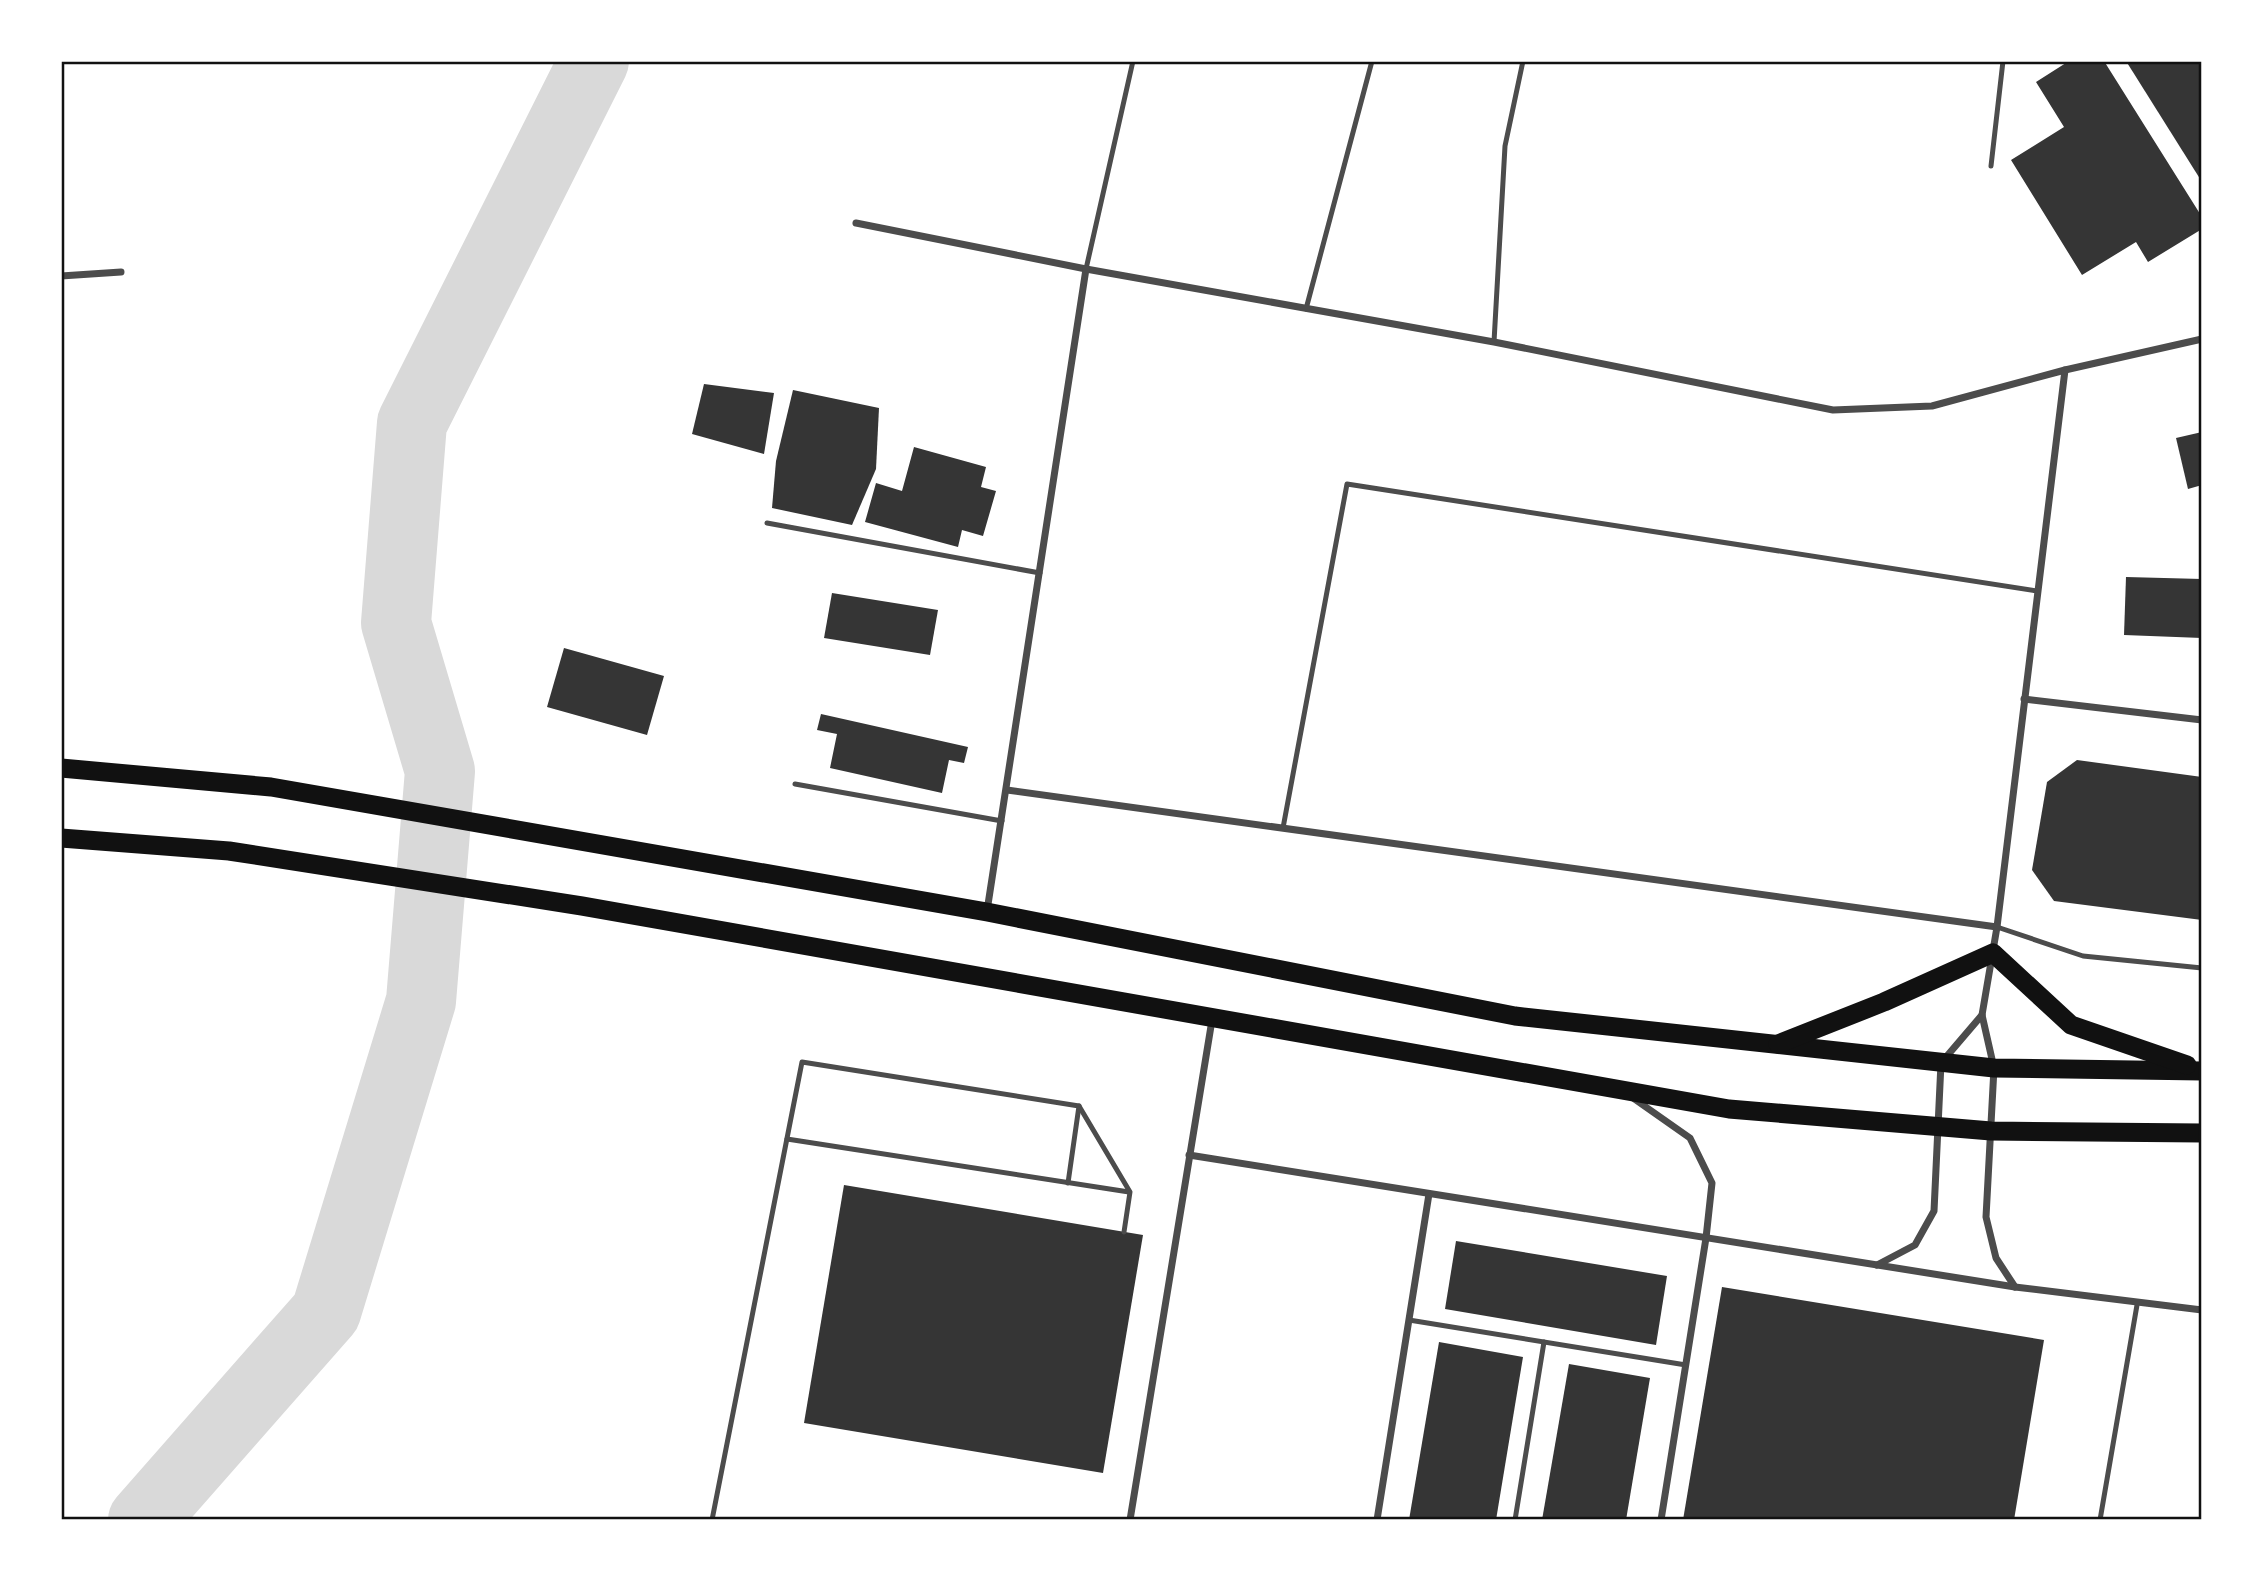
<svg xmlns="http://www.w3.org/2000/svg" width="2263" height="1581" viewBox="0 0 2263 1581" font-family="'Archivo Narrow',sans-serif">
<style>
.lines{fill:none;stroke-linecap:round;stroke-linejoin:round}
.river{stroke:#d9d9d9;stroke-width:70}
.building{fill:#353535}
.service{stroke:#4c4c4c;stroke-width:5}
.minor{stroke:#4c4c4c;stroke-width:7}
.trunk{stroke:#111;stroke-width:19}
.neatline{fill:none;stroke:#111;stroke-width:2.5}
</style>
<rect width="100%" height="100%" fill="#fff"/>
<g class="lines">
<polyline class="river" points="143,1520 326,1312 421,1001 440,771 396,623 412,423 594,61"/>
</g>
<g class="building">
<polygon points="2069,61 2104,61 2202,217 2202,229 2148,262 2136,242 2082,275 2011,160 2064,127 2036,82"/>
<polygon points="2126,61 2202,61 2202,182"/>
<polygon points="704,384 774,393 764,454 692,434"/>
<polygon points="793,390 879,408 876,469 852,525 772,508 776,461"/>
<polygon points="2202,432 2202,485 2188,489 2176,438"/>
<polygon points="914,447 986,467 981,487 996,491 983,536 962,530 958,547 865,522 876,483 902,491"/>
<polygon points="2126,577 2202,579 2202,638 2124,635"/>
<polygon points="832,593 938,610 930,655 824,638"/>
<polygon points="564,648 664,676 647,735 547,707"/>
<polygon points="821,714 968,747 964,763 949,760 942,793 830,768 837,734 817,730"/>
<polygon points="2077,760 2202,777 2202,920 2054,901 2032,870 2047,782"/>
<polygon points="844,1185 1143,1235 1103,1473 804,1423"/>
<polygon points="1456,1241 1667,1276 1656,1345 1445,1309"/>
<polygon points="1722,1287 2044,1340 2014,1520 1683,1520"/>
<polygon points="1439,1342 1523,1357 1496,1520 1409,1520"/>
<polygon points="1569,1364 1650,1378 1626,1520 1542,1520"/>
</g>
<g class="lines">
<g class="service">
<polyline points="1991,166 2003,61"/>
<polyline points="1086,269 1133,61"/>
<polyline points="1306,309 1372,61"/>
<polyline points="1494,342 1505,146 1523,61"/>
<polyline points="767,523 1040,573"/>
<polyline points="795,784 1002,821"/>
<polyline points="1283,828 1347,484 2037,591"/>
<polyline points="1997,927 2083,956 2202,968"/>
<polyline points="787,1139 1129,1192"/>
<polyline points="1068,1183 1079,1106"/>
<polyline points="1409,1320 1686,1365"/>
<polyline points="712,1520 802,1062 1079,1106 1130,1192 1124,1232"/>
<polyline points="1515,1520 1544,1342"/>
<polyline points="2100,1520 2137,1305"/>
</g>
<g class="minor">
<polyline points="856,223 1086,269 1494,342 1833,410 1932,406 2065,370 2202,339"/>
<polyline points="61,276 121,272"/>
<polyline points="2024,699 2202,720"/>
<polyline points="1007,790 1997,927"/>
<polyline points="987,911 1086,269"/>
<polyline points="1633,1098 1690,1138 1712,1183 1706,1238 1661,1520"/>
<polyline points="1189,1155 2015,1287 2202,1310"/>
<polyline points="1877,1265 1915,1245 1934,1211 1941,1063 1982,1015"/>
<polyline points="2015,1287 1996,1258 1986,1217 1994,1068 1982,1015 1997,927 2065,370"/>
<polyline points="1130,1520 1212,1020"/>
<polyline points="1377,1520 1429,1194"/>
</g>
<g class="trunk">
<polyline points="61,768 271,787 987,912 1515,1016 1994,1068 2202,1071"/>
<polyline points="61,838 229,851 582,906 1729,1109 1991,1131 2202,1133"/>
<polyline points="1778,1044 1884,1002 1993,953 2071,1025 2187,1065"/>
</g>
</g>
<rect width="2263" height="1581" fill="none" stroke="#ffffff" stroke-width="126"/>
<rect x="63" y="63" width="2137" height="1455" class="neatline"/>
</svg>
